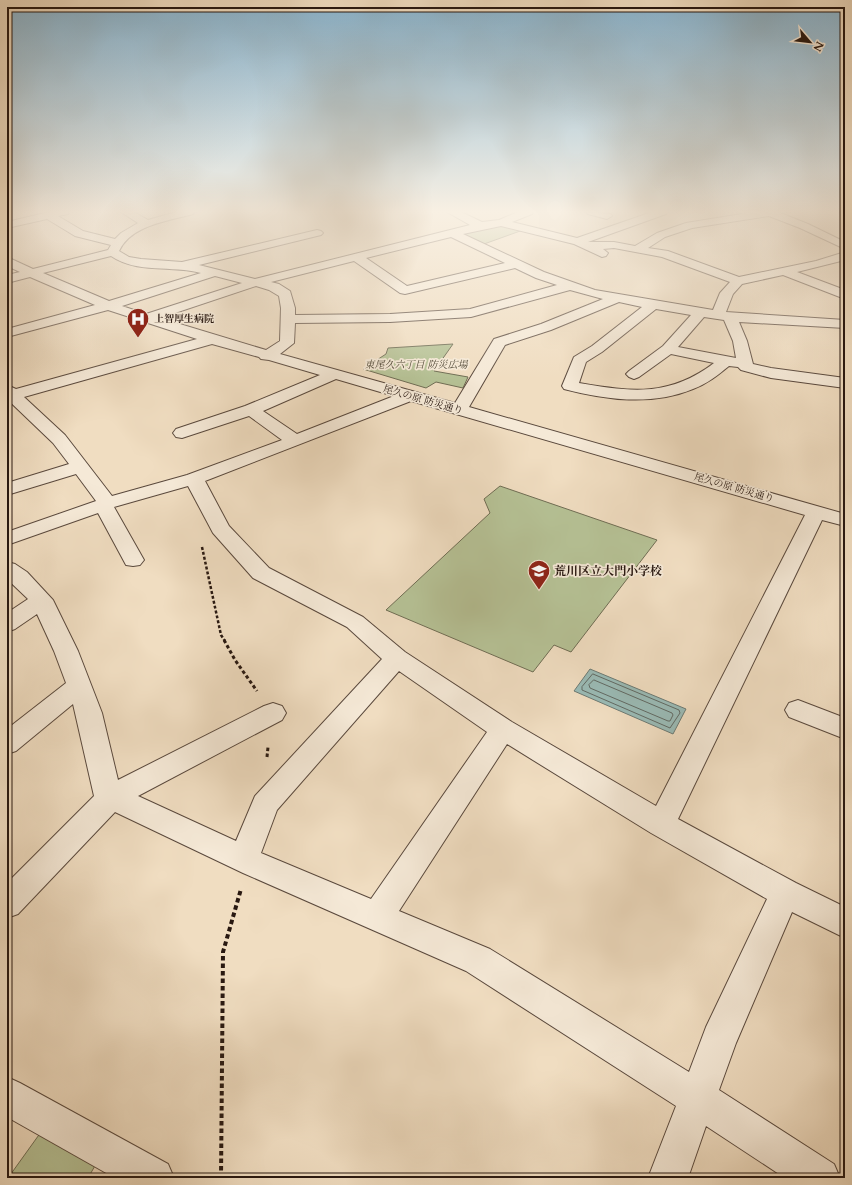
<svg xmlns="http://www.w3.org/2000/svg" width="852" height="1185" viewBox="0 0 852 1185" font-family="Cardo,'Noto Serif JP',serif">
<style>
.green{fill:#b6c296;stroke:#6f6d54}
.water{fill:#9abbb6;stroke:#6c7a74}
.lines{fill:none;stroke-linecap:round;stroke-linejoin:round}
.shore{stroke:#616a64;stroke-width:1}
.minor-casing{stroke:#5a493d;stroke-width:2}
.path-far2{stroke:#281811;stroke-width:2.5;stroke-dasharray:3 2;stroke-linecap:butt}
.path-far1{stroke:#281811;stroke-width:3;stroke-dasharray:3.5 2.5;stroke-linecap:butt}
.path{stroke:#281811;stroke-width:4;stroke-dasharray:4.5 3;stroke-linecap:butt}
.minor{fill:#f5e9d7;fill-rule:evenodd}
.labels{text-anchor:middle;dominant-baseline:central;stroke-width:3.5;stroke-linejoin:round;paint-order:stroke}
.far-poi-label{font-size:10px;font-weight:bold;fill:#281811;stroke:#f5e9d7;text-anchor:start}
.far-park-label{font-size:10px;font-style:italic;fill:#534b39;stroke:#f5e9d7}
.far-street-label{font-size:10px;fill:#281811;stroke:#f5e9d7}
.poi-label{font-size:12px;font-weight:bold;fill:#281811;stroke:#f5e9d7;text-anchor:start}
</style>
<rect width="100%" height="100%" fill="#f0ddc1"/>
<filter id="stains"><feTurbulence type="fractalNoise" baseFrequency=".005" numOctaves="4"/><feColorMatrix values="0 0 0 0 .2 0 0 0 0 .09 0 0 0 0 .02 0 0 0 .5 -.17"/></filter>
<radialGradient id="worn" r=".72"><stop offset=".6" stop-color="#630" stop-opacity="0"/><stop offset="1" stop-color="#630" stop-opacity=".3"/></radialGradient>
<g class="green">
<polygon points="507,226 523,230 484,244 462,234 489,227"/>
<polygon points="453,344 434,371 468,377 463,388 436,382 426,388 363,369 386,354 388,348"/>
<polygon points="500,486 657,540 571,652 554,645 533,672 386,610 490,513 484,499"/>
<polygon points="41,1132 96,1164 88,1178 8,1178"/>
</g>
<polygon class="water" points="590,669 686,709 673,734 574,691"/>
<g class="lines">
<g class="shore">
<polygon points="593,674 679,710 680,713 670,728 582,690 582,687"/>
<polygon points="594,680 672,713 673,715 670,721 668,721 590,688 589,685"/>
</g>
<g class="minor-casing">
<g id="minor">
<path d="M 49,212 L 69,212 L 68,214 L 58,216 L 83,231 L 115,239 L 121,233 L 138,223 L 121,212 L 134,212 L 148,220 L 176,212 L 194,212 L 193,214 C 168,221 131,225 119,251 L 129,257 L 141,259 L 182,262 L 317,230 L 321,231 L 323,233 L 321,235 L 199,265 L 255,279 L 470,225 L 447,212 L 461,212 L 482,222 L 499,220 L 518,212 L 533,212 L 532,214 L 512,222 L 577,238 L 652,212 L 667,212 L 666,214 L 588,242 L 614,242 L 635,246 L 657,233 L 686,223 L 754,212 L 778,212 L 808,224 L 845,242 L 845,249 L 800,228 L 769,216 L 692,228 L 665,237 L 648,248 L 668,251 L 739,277 L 816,261 L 845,252 L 845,260 L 797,272 L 845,290 L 845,299 L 783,275 L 742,284 L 733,294 L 726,312 L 845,320 L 845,328 L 739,322 L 747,341 L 753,364 L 771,368 L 845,378 L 845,388 L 771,378 L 741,370 L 738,367 L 729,366 C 718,375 707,384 693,389 C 652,406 606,400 564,389 L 562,386 L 574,357 L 592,346 L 642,307 L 619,302 L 551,330 L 505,345 L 469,407 L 845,514 L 845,526 L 822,520 L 678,819 L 796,883 L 845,907 L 845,938 L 792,912 L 736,1043 L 719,1090 L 834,1164 L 840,1178 L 785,1178 L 706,1126 L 688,1178 L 648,1178 L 676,1106 L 466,971 L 243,873 L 115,812 L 18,914 L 7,918 L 7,883 L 94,796 L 73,704 L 16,751 L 7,754 L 7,729 L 66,683 L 54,651 L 37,614 L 15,629 L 7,632 L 7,613 L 28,599 L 7,579 L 7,562 L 15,564 L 27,572 L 53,600 L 78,651 L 102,713 L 118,780 L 264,706 L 273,703 L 282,706 L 286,713 L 282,720 L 138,796 L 236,841 L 255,796 L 382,659 L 347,627 L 253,578 L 213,533 L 188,486 L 114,507 L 144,560 L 140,565 L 133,566 L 126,565 L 98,513 L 7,545 L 7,532 L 96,501 L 76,474 L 7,495 L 7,483 L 69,464 L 53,443 L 7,399 L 7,385 L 16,389 L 197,339 L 108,310 L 7,337 L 7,329 L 95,305 L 30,277 L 7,283 L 7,275 L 20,272 L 7,266 L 7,257 L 33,269 L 108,250 L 111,245 L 75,236 L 47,219 L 7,228 L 7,222 ZM 501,226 L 574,244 L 602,257 L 606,256 L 608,253 L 603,249 L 614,248 L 662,257 L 730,282 L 720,293 L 713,310 L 595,290 L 544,272 L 463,234 ZM 451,237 L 505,263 L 407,286 L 366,258 ZM 111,256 C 137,274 172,265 201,273 L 109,301 L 43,273 ZM 354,261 L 400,293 L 405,294 L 515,268 L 536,278 L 557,285 L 470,309 L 390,314 L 295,315 L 295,308 L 290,291 L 279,284 L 271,282 ZM 215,276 L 242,283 L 146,314 L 122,306 ZM 256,286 L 269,290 L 279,296 L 281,308 L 280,341 L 266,350 L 160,318 ZM 570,290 L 603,299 L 541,324 L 494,339 L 455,403 L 280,354 L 294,343 L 295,323 L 390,322 L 471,317 ZM 656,309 L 691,315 L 663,346 L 629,371 L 626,374 L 629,377 L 634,379 L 639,377 L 671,354 L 714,363 C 669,397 632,392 579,383 L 586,362 L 602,352 ZM 704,317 L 724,320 L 733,341 L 736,358 L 678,347 ZM 212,344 L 259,357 L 261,359 L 269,360 L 320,375 L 245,406 L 176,429 L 173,433 L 176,437 L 182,438 L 249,416 L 282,440 L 187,475 L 112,496 L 65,435 L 24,397 ZM 336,379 L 394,396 L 297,434 L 263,411 ZM 411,401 L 805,515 L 656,806 L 512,722 L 405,652 L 363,617 L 269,568 L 229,526 L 205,481 ZM 399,671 L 487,732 L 371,899 L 261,853 L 277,810 ZM 507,744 L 651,833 L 767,899 L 706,1027 L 689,1072 L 490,949 L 399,911 Z"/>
<polygon points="587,212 611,214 612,216 607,219 588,214"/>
<polygon points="798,700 845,718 845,739 789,717 785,710 789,703"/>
<polygon points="7,1077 20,1083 168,1164 174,1178 115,1178 7,1117"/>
</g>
</g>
<polyline class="path-far2" points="202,547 221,635 225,641"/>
<g class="path-far1">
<polyline points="224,640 235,660 257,691"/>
<polyline points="267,757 268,747"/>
</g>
<polyline class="path" points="221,1178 223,952 241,889"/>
<use href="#minor" class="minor"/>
</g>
<linearGradient id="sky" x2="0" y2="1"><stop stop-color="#89b7d4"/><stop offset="0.56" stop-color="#f8f0e3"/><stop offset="1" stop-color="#f8f0e3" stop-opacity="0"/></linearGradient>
<rect width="852" height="378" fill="url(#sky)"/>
<defs>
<g id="hospital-pin" transform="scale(1.15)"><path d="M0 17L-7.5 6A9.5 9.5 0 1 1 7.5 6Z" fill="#8f2418" stroke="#f5e9d7"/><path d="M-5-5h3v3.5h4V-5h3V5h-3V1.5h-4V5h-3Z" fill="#fff"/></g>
<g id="school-pin" transform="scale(1.15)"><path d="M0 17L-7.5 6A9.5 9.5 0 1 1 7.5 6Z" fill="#8f2418" stroke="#f5e9d7"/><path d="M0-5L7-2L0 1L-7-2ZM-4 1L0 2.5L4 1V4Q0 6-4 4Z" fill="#fff"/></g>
</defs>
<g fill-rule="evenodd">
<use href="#hospital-pin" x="138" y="319"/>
<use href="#school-pin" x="539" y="571"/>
</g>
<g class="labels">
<g class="far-poi-label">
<text x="154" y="319">上智厚生病院</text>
</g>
<g class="far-park-label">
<text x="416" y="365">東尾久六丁目 防災広場</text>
</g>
<g class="far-street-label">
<text transform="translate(423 400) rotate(16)">尾久の原 防災通り</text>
<text transform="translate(734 488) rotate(16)">尾久の原 防災通り</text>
</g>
<g class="poi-label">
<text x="554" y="571">荒川区立大門小学校</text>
</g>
</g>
<rect width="852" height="1185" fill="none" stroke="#f0ddc1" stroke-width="24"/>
<rect x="8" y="8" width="836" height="1169" fill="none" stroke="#281811" stroke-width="2"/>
<rect x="12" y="12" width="828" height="1161" fill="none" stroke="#281811"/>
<g transform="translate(810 42) rotate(118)" stroke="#f5e9d7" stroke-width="3" paint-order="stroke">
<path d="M0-3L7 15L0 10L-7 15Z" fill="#281811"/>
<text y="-6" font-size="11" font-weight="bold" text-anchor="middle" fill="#281811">N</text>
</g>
<rect width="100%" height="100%" filter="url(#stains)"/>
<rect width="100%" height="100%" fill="url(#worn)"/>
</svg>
